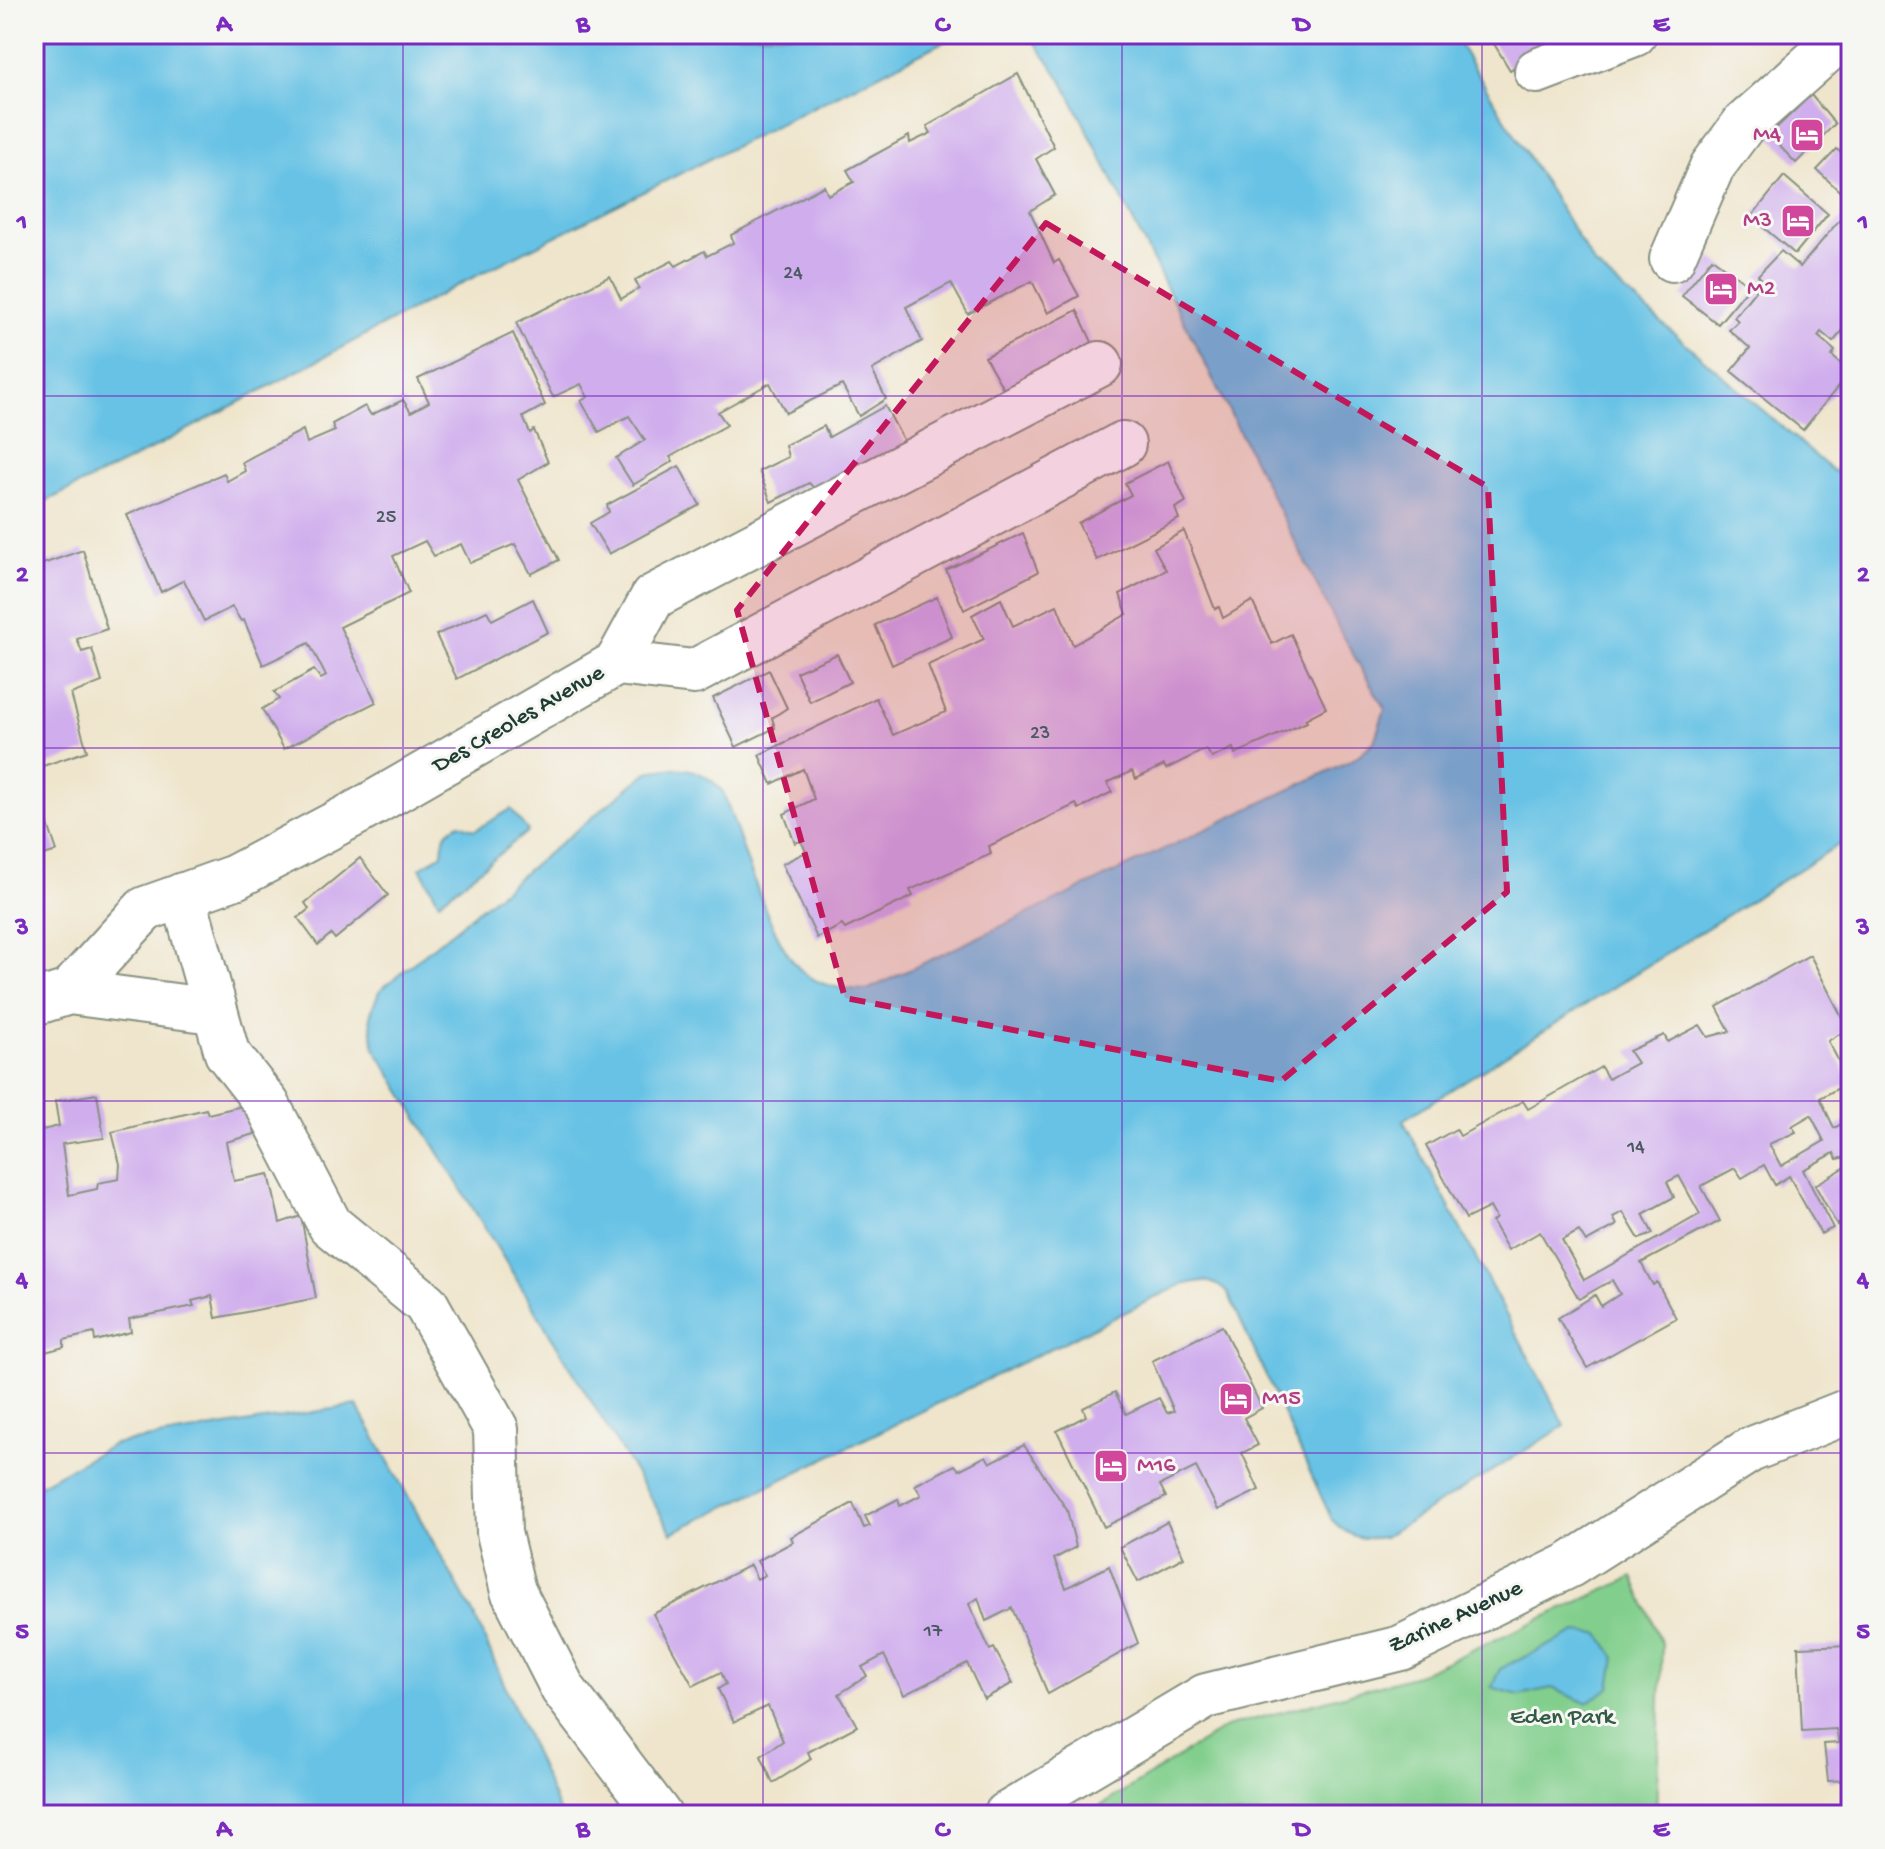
<svg xmlns="http://www.w3.org/2000/svg" width="1885" height="1849" viewBox="0 0 1885 1849" font-family="'Gochi Hand',sans-serif">
<style>
.green{fill:#82cf8d;stroke:#508660;stroke-width:2}
.water{fill:#67c2e5;stroke:#43808c;stroke-width:2}
.building{fill:#d0aeed;fill-rule:evenodd}
.lines{fill:none;stroke-linecap:round;stroke-linejoin:round}
.minor-casing{stroke:#879180;stroke-width:48}
.minor{stroke:#fff;stroke-width:44}
.marked{fill:#c2185b;fill-opacity:0.2;stroke:#c2185b;stroke-width:6;stroke-dasharray:16 10;stroke-linejoin:round}
.grid{fill:none;stroke:#7b2cbf;stroke-width:2;stroke-opacity:0.55}
.labels{text-anchor:middle;dominant-baseline:central;stroke-width:6;stroke-linejoin:round;paint-order:stroke}
.number-label{font-size:20px;fill:#4b5962}
.hotel-label{font-size:24px;fill:#b23c85;stroke:#f6f6f2;text-anchor:start}
.street-label{font-size:24px;fill:#1f3d34;stroke:#f6f6f2}
.park-label{font-size:24px;fill:#335a46;stroke:#f6f6f2}
.neatline{fill:none;stroke:#7b2cbf;stroke-width:3}
.grid-label{font-size:26px;text-anchor:middle;font-weight:bold;fill:#7b2cbf}
</style>
<rect width="100%" height="100%" fill="#f6f6f2"/>
<filter id="ink" filterUnits="userSpaceOnUse"><feTurbulence type="fractalNoise" baseFrequency=".0125" numOctaves="2"/><feDisplacementMap in="SourceGraphic" scale="16" xChannelSelector="R" yChannelSelector="G"/><feConvolveMatrix kernelMatrix="1 2 1 2 8 2 1 2 1" color-interpolation-filters="sRGB"/></filter>
<filter id="wash" filterUnits="userSpaceOnUse"><feTurbulence type="fractalNoise" baseFrequency=".006" numOctaves="4" result="noise"/><feDisplacementMap in="SourceGraphic" scale="32" xChannelSelector="R" yChannelSelector="G"/><feGaussianBlur stdDeviation="1.8" result="paint"/><feColorMatrix in="noise" values="0 0 0 0 0 0 0 0 0 0 0 0 0 0 0 0 0 1.4 0 .05"/><feComposite in="paint" operator="in"/></filter>
<g filter="url(#wash)">
<rect width="100%" height="100%" fill="#efe5cc"/>
<polygon class="green" points="1633,1577 1662,1644 1656,1815 1086,1815 1226,1727 1417,1675"/>
<g class="water">
<polygon points="34,34 959,34 464,282 131,460 34,507"/>
<path d="M 1019,34 L 1453,34 L 1595,265 L 1834,472 L 1851,455 L 1851,837 L 1403,1120 L 1565,1426 L 1384,1537 C 1360,1541 1349,1537 1332,1520 L 1228,1293 C 1210,1277 1200,1280 1179,1286 L 672,1533 L 374,1047 L 370,1016 L 379,991 L 648,772 C 680,765 701,766 723,792 C 740,836 770,945 803,972 C 822,988 844,989 867,990 L 1354,759 L 1374,742 L 1385,709 L 1343,637 L 1064,84 L 1035,42 Z"/>
<path d="M 511,809 L 528,831 L 439,902 L 420,868 L 442,854 C 443,838 444,830 460,824 L 475,830 Z"/>
<polygon points="357,1405 475,1617 561,1815 34,1815 34,1488 114,1444"/>
<polygon points="1576,1632 1600,1634 1615,1658 1610,1688 1586,1703 1552,1688 1519,1695 1491,1687 1500,1669"/>
</g>
<g id="blocks">
<g class="building">
<polygon points="1488,34 1564,34 1510,70"/>
<polygon points="1018,74 1054,147 1036,159 1055,195 1030,211 1054,263 1059,260 1079,296 1048,313 1032,281 968,314 951,283 906,307 922,341 872,370 886,399 859,416 842,385 786,413 770,383 718,412 727,425 670,457 673,461 633,485 616,458 645,440 629,416 599,432 581,401 588,397 581,384 553,397 516,323 610,276 621,299 639,288 635,280 672,261 676,266 704,251 707,256 733,243 731,235 824,186 828,195 854,182 847,170 909,136 910,143 931,133 927,126"/>
<polygon points="1811,95 1835,124 1796,163 1769,135"/>
<polygon points="1851,145 1851,202 1817,170 1837,149 1842,154"/>
<polygon points="1784,176 1828,214 1795,254 1751,217"/>
<polygon points="1841,218 1851,225 1851,321 1833,342 1821,332 1818,336 1835,351 1832,356 1850,372 1803,430 1731,371 1750,348 1729,330 1738,321 1734,317 1763,281 1758,275 1781,251 1800,267"/>
<polygon points="1712,258 1750,286 1718,324 1682,296"/>
<polygon points="1077,310 1092,342 1007,395 985,357"/>
<polygon points="513,333 545,405 523,417 530,433 534,430 548,462 518,480 559,560 531,574 515,544 470,563 461,544 434,556 425,541 393,556 409,593 340,627 376,702 284,749 262,709 279,699 274,692 314,670 321,679 326,676 309,643 263,665 244,620 241,621 232,607 204,621 184,580 161,592 127,515 224,473 227,481 245,471 242,462 303,430 307,443 335,431 332,424 365,406 371,415 403,400 411,412 429,402 418,379"/>
<polygon points="885,406 907,447 820,494 809,483 771,502 759,471 788,457 785,445 824,426 829,437"/>
<polygon points="1168,461 1186,502 1175,508 1179,519 1097,560 1078,523 1131,495 1125,483"/>
<polygon points="679,466 700,505 609,554 590,523 609,512 607,505"/>
<polygon points="1184,531 1215,609 1219,607 1223,618 1252,601 1272,644 1291,634 1326,708 1305,719 1307,722 1235,754 1233,748 1212,758 1206,749 1166,769 1164,765 1136,779 1132,771 1107,783 1112,792 1079,809 1076,804 989,846 991,854 910,890 913,896 845,929 842,925 817,938 782,864 806,852 801,841 795,843 784,814 814,799 803,769 772,784 759,755 876,698 893,735 946,712 928,665 984,639 972,615 1001,599 1013,626 1057,605 1073,645 1127,614 1120,594 1166,570 1154,548"/>
<polygon points="1023,533 1038,572 964,610 946,570"/>
<polygon points="83,550 107,629 77,639 82,652 92,649 102,682 71,694 87,751 34,769 34,567"/>
<polygon points="937,597 952,637 892,665 875,625"/>
<polygon points="533,599 548,632 457,679 436,635 487,611 492,620"/>
<polygon points="837,654 850,682 810,702 796,672"/>
<polygon points="769,670 787,708 772,718 775,728 736,747 713,698"/>
<polygon points="34,783 57,851 34,858"/>
<polygon points="360,858 388,895 335,939 331,934 318,945 298,918 309,909 305,903"/>
<path d="M 1810,955 L 1848,1029 L 1828,1041 L 1850,1082 L 1820,1098 L 1834,1128 L 1851,1119 L 1851,1156 L 1837,1159 L 1834,1153 L 1803,1170 L 1833,1228 L 1821,1234 L 1789,1176 L 1775,1185 L 1764,1165 L 1742,1178 L 1735,1168 L 1701,1186 L 1720,1221 L 1641,1263 L 1653,1285 L 1657,1282 L 1676,1318 L 1587,1368 L 1558,1318 L 1595,1295 L 1601,1306 L 1620,1294 L 1612,1280 L 1579,1299 L 1540,1232 L 1508,1250 L 1492,1222 L 1496,1218 L 1490,1207 L 1466,1219 L 1426,1146 L 1456,1129 L 1460,1136 L 1523,1101 L 1528,1109 L 1601,1067 L 1608,1079 L 1637,1063 L 1629,1051 L 1664,1035 L 1668,1042 L 1700,1025 L 1708,1037 L 1730,1031 L 1717,1007 ZM 1811,1115 L 1824,1141 L 1781,1166 L 1769,1144 L 1796,1132 L 1792,1126 ZM 1679,1176 L 1700,1214 L 1584,1280 L 1562,1240 L 1579,1231 L 1586,1242 L 1617,1225 L 1613,1217 L 1623,1212 L 1639,1239 L 1653,1234 L 1643,1214 L 1674,1197 L 1667,1182 Z"/>
<polygon points="97,1094 104,1138 62,1144 69,1195 97,1189 98,1183 119,1179 120,1164 112,1132 206,1109 208,1114 251,1104 255,1134 226,1142 234,1181 269,1174 280,1223 301,1216 316,1298 216,1318 212,1296 192,1301 194,1306 129,1319 131,1332 95,1341 94,1333 64,1340 64,1347 34,1355 34,1132 59,1126 55,1101"/>
<polygon points="1851,1164 1851,1216 1837,1225 1815,1185"/>
<polygon points="1222,1326 1262,1408 1244,1418 1258,1445 1242,1453 1259,1490 1218,1510 1196,1467 1160,1485 1166,1497 1104,1527 1057,1431 1086,1416 1083,1408 1115,1392 1126,1414 1159,1398 1167,1413 1174,1411 1152,1361"/>
<polygon points="1024,1445 1067,1510 1076,1547 1054,1559 1066,1588 1109,1566 1138,1643 1048,1694 1012,1608 986,1621 978,1598 969,1604 990,1650 994,1648 1013,1683 984,1699 967,1663 904,1695 884,1655 862,1667 867,1676 839,1694 857,1726 808,1752 811,1759 773,1783 761,1756 783,1741 768,1706 734,1722 718,1689 726,1684 721,1672 693,1686 653,1614 750,1565 757,1579 765,1575 757,1561 793,1542 791,1537 853,1503 864,1528 870,1526 865,1516 898,1499 900,1506 921,1495 915,1485 955,1465 959,1470 986,1456 990,1463"/>
<polygon points="1167,1522 1184,1557 1138,1582 1120,1547"/>
<polygon points="1851,1645 1851,1780 1828,1781 1824,1744 1839,1743 1836,1729 1802,1731 1798,1647"/>
</g>
</g>
</g>
<g filter="url(#ink)">
<use href="#blocks" fill-opacity="0" stroke="#879180" stroke-width="2"/>
<g class="lines">
<g class="minor-casing">
<g id="minor">
<polyline points="1537,71 1634,34"/>
<polyline points="1672,259 1712,167 1744,124 1845,34"/>
<polyline points="617,663 653,597 1100,364"/>
<polyline points="183,895 227,1053 267,1104 330,1225 426,1304 496,1429 499,1533 513,1591 563,1689 659,1815"/>
<polyline points="69,992 145,909 235,877 358,812 617,663 694,672 1123,444"/>
<polyline points="34,1003 69,992 213,1011"/>
<polyline points="1006,1815 1206,1696 1401,1648 1570,1565 1750,1450 1851,1410"/>
</g>
</g>
<use href="#minor" class="minor"/>
</g>
</g>
<path class="marked" d="M 1046,223 L 1488,487 L 1507,892 L 1281,1081 L 845,998 L 737,610 Z"/>
<path class="grid" d="M 403,34 L 403,1815M 763,34 L 763,1815M 1122,34 L 1122,1815M 1482,34 L 1482,1815M 34,396 L 1851,396M 34,748 L 1851,748M 34,1101 L 1851,1101M 34,1453 L 1851,1453"/>
<defs>
<g id="hotel-square" transform="scale(1.8)"><rect x="-9" y="-9" width="18" height="18" rx="4" fill="#d1479c" stroke="#f6f6f2"/><path d="M-6-4.5h1.5V1H6V5H4.5V3h-9V5H-6ZM-4 0a1.8 1.8 0 1 1 3.6 0ZM.5 0V-2.5h3Q6-2.5 6 0Z" fill="#fff"/></g>
</defs>
<g fill-rule="evenodd">
<use href="#hotel-square" x="1807" y="135"/>
<use href="#hotel-square" x="1798" y="221"/>
<use href="#hotel-square" x="1721" y="289"/>
<use href="#hotel-square" x="1236" y="1399"/>
<use href="#hotel-square" x="1111" y="1466"/>
</g>
<g class="labels">
<g class="number-label">
<text x="793" y="274">24</text>
<text x="386" y="518">25</text>
<text x="1040" y="734">23</text>
<text x="1636" y="1148">14</text>
<text x="933" y="1632">17</text>
</g>
<g class="hotel-label">
<text x="1781" y="135" text-anchor="end">M4</text>
<text x="1772" y="221" text-anchor="end">M3</text>
<text x="1747" y="289">M2</text>
<text x="1262" y="1399">M15</text>
<text x="1137" y="1466">M16</text>
</g>
<g class="street-label">
<text transform="translate(519 720) rotate(-30)">Des Creoles Avenue</text>
<text transform="translate(1456 1618) rotate(-25)">Zarine Avenue</text>
</g>
<g class="park-label">
<text x="1562" y="1718">Eden Park</text>
</g>
</g>
<rect width="1885" height="1849" fill="none" stroke="#f6f6f2" stroke-width="88"/>
<rect x="44" y="44" width="1797" height="1761" class="neatline"/>
<g class="grid-label">
<text x="224" y="31">A</text>
<text x="583" y="31">B</text>
<text x="942" y="31">C</text>
<text x="1302" y="31">D</text>
<text x="1661" y="31">E</text>
<text x="22" y="229">1</text>
<text x="1863" y="229">1</text>
<text x="22" y="581">2</text>
<text x="1863" y="581">2</text>
<text x="22" y="934">3</text>
<text x="1863" y="934">3</text>
<text x="22" y="1286">4</text>
<text x="1863" y="1286">4</text>
<text x="22" y="1638">5</text>
<text x="1863" y="1638">5</text>
<text x="224" y="1836">A</text>
<text x="583" y="1836">B</text>
<text x="942" y="1836">C</text>
<text x="1302" y="1836">D</text>
<text x="1661" y="1836">E</text>
</g>
</svg>
